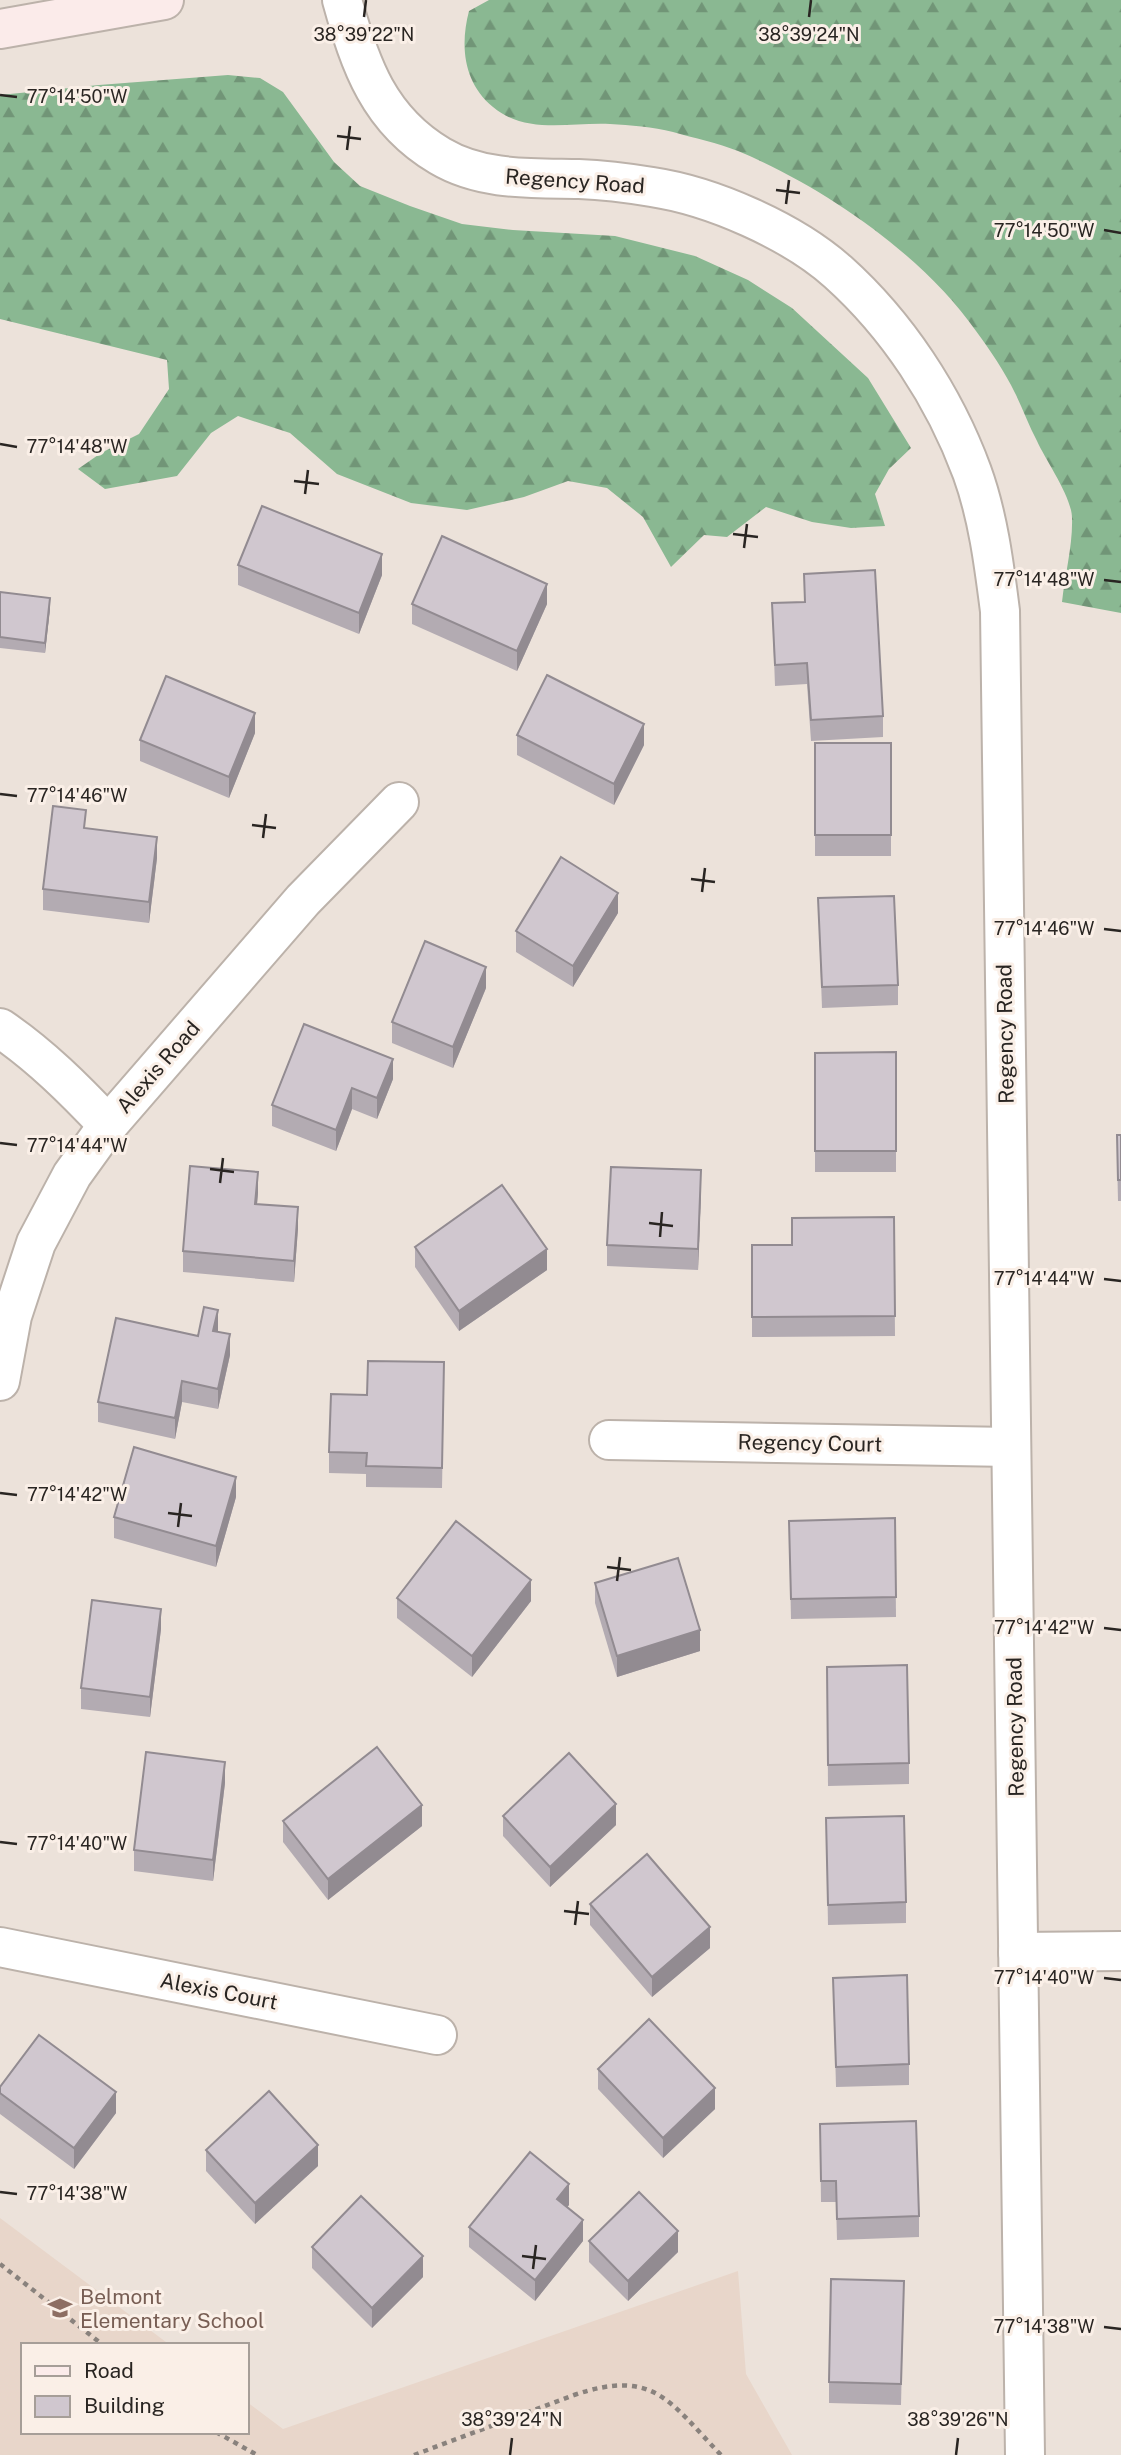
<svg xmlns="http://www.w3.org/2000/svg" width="1121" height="2455" viewBox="0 0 1121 2455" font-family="'Public Sans',sans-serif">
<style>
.built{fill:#e8d6ca}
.forest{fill:url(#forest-firs)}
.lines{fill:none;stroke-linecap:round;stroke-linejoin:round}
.street-casing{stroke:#bcb2aa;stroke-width:42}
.secondary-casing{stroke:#bcb2aa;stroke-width:42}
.path{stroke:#89827d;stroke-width:4.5;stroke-dasharray:5 5;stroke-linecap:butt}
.street{stroke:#fff;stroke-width:38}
.secondary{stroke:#fbebea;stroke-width:38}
.wall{fill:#b3abb2}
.shaded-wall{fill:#928b91}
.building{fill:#d0c7cf;stroke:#928b91;stroke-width:2}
.ticks{fill:none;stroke:#292522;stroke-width:2.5}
.labels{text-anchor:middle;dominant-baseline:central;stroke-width:6;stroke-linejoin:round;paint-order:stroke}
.street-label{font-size:21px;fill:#292522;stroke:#faefe7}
.education-label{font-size:21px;fill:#785e54;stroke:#faefe7;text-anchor:start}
.ticks-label{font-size:18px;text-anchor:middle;fill:#292522;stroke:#faefe7;stroke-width:6;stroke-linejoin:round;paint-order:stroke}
</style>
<defs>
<pattern id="forest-firs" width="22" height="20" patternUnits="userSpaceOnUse" patternTransform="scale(1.75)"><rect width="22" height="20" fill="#8ab892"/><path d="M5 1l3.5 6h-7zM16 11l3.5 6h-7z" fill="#719577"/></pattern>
</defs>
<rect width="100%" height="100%" fill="#ece2da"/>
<polygon class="built" points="0,2218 170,2345 23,2345 23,2432 247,2432 247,2402 283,2429 738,2271 746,2374 792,2455 0,2455"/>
<g class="forest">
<path d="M 489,0 L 1121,0 L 1121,613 L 1062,602 C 1065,575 1073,544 1072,518 C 1072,497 1046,461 1037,441 C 1029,426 1023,409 1015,393 C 1005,372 990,350 976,331 C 923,255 824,187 738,151 C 718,143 694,138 673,132 C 653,127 630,125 610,124 C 570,122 526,135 493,107 C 463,82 460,45 469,11 Z"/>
<polygon points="228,75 260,78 283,92 334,162 360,186 410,206 462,224 513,230 615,236 695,256 748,280 792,308 868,378 911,448 889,469 875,494 885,526 851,528 812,522 766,507 727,537 704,535 671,567 643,517 607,488 568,481 524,497 467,510 411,503 337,474 290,433 238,416 211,433 177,476 105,489 78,469 101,453 139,434 169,389 167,360 0,319 0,95 99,85"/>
</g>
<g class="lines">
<g class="street-casing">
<g id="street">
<path d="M 342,0 C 360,65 379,120 440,156 C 482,181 532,178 579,179 C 604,180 628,183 652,187 C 712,196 792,231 838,272 C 897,325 944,396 972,472 C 988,516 994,564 1000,611 L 1025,2455"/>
<path d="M 0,1028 C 40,1055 75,1090 108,1125"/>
<polyline points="0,1381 12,1316 36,1243 72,1175 108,1125 303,900 399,802"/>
<polyline points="609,1440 1011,1447"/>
<polyline points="0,1947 437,2035"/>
<polyline points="1018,1952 1121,1951"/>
</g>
</g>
<g class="secondary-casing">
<polyline id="secondary" points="0,29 164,0"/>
</g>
<g class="path">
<polyline points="0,2264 103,2345"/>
<polyline points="216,2432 257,2455"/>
<path d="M 414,2455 L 574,2395 C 654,2368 669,2401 721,2455"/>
</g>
<use href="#street" class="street"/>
<use href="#secondary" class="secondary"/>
</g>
<g class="wall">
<polygon points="238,565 382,575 359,634 238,585"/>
<polygon points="804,574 883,716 883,737 811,741 807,684 775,686 772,603 804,602"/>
<polygon points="0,592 50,609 45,653 0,648"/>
<polygon points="412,604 547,604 517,671 412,624"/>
<polygon points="255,733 229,798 140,761 140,740"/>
<polygon points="517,735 644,745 614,805 517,755"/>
<rect x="815" y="743" width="76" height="113"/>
<polygon points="86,828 157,858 149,923 43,910 43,889"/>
<polygon points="818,898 898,985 898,1005 822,1008"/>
<polygon points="618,913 573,987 516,952 516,931"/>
<polygon points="486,988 453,1068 392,1043 392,1022"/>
<polygon points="896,1052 896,1172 815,1172 815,1053"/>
<polygon points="393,1079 377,1119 352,1109 336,1151 272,1126 272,1105"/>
<polygon points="1121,1135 1121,1201 1118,1201 1117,1156"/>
<polygon points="701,1191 698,1270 607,1266 607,1245"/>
<polygon points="258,1193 257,1204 298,1228 294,1282 183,1272 183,1251"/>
<polygon points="894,1217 895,1336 752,1337 752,1245 792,1245"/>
<polygon points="415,1247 547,1270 459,1331 415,1267"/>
<polygon points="218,1332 230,1355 218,1409 182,1402 175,1439 98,1422 98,1402 198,1336"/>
<polygon points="444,1383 442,1488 366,1487 366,1474 329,1473 329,1452 367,1395"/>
<polygon points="236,1497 216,1567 114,1538 114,1517"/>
<polygon points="895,1518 896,1617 791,1619 789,1521"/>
<polygon points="595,1583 700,1651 617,1677 595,1603"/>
<polygon points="397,1598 531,1601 472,1677 397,1618"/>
<polygon points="161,1629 150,1717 81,1709 81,1688"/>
<polygon points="827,1667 909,1763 909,1784 828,1786"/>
<polygon points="225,1783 213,1881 134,1871 134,1850"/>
<polygon points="503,1816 616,1825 550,1887 503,1836"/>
<polygon points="826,1818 906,1902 906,1923 828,1925"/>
<polygon points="283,1821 422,1826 328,1900 283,1842"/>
<polygon points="590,1904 710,1948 652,1997 590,1925"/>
<polygon points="833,1978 909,2064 909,2085 836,2087"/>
<polygon points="598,2069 715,2109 663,2158 598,2089"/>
<polygon points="0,2087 116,2113 74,2169 0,2114"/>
<polygon points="820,2124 919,2216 919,2237 837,2240 836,2202 821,2202"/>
<polygon points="206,2150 318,2166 255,2224 206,2171"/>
<polygon points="569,2205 567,2207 583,2241 535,2301 469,2247 469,2227"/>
<polygon points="589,2241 678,2252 628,2301 589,2262"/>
<polygon points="312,2247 423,2277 372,2328 312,2268"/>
<polygon points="904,2281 901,2405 829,2403 829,2382"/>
</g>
<g class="shaded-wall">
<polygon points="382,554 382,575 359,634 359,613"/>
<polygon points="547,584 547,604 517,671 517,651"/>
<polygon points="50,598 50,609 45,653 45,643"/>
<polygon points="255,713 255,733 229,798 229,777"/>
<polygon points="644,724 644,745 614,805 614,784"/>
<polygon points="157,837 157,858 149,923 149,902"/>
<polygon points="618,893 618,913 573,987 573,966"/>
<polygon points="486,967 486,988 453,1068 453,1047"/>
<polygon points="393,1059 393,1079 377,1119 377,1098"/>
<polygon points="352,1088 352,1109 336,1151 336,1130"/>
<polygon points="701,1170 701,1191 698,1270 698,1249"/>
<polygon points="258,1172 258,1193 255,1225 255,1204"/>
<polygon points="298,1207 298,1228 294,1282 294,1261"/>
<polygon points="547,1249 547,1270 459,1331 459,1311"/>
<polygon points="218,1310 218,1331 213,1352 213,1331"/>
<polygon points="230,1334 230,1355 218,1409 218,1389"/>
<polygon points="182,1381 182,1402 175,1439 175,1418"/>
<polygon points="236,1477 236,1497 216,1567 216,1546"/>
<polygon points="531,1580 531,1601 472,1677 472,1656"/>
<polygon points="161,1609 161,1629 150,1717 150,1697"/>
<polygon points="700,1630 700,1651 617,1677 617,1656"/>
<polygon points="225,1762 225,1783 213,1881 213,1860"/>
<polygon points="616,1804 616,1825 550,1887 550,1867"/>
<polygon points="422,1805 422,1826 328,1900 328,1879"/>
<polygon points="710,1927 710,1948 652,1997 652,1977"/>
<polygon points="715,2088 715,2109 663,2158 663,2138"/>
<polygon points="116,2092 116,2113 74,2169 74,2148"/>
<polygon points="318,2145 318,2166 255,2224 255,2203"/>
<polygon points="569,2184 569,2205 557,2220 557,2199"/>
<polygon points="583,2220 583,2241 535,2301 535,2280"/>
<polygon points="678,2231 678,2252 628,2301 628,2281"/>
<polygon points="423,2256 423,2277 372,2328 372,2308"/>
</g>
<g class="building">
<polygon points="262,506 382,554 359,613 238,565"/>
<polygon points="442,536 547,584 517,651 412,604"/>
<polygon points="875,570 883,716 811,720 807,663 775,665 772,603 805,602 804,574"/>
<polygon points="0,592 50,598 45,643 0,637"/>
<polygon points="547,675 644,724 614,784 517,735"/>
<polygon points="166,676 255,713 229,777 140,740"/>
<rect x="815" y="743" width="76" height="92"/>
<polygon points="53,806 86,810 84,828 157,837 149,902 43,889"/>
<polygon points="561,857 618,893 573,966 516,931"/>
<polygon points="894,896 898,985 822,987 818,898"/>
<polygon points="425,941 486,967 453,1047 392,1022"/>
<polygon points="304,1024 393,1059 377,1098 352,1088 336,1130 272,1105"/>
<polygon points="896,1052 896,1151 815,1151 815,1053"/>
<polygon points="1117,1135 1121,1135 1121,1180 1118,1180"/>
<polygon points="190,1166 258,1172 255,1204 298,1207 294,1261 183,1251"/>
<polygon points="611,1167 701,1170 698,1249 607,1245"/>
<polygon points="502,1185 547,1249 459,1311 415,1247"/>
<polygon points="894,1217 895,1316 752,1317 752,1245 792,1245 792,1218"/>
<polygon points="204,1307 218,1310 213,1331 230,1334 218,1389 182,1381 175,1418 98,1402 116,1318 198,1336"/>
<polygon points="368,1361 444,1362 442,1468 366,1466 367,1453 329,1452 331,1394 367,1395"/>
<polygon points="134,1447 236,1477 216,1546 114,1517"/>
<polygon points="895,1518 896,1597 791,1599 789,1521"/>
<polygon points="456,1521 531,1580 472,1656 397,1598"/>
<polygon points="678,1558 700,1630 617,1656 595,1583"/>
<polygon points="92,1600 161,1609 150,1697 81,1688"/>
<polygon points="907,1665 909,1763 828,1765 827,1667"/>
<polygon points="377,1747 422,1805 328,1879 283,1821"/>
<polygon points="146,1752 225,1762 213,1860 134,1850"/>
<polygon points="569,1753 616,1804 550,1867 503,1816"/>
<polygon points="904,1816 906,1902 828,1905 826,1818"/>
<polygon points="647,1854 710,1927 652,1977 590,1904"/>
<polygon points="907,1975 909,2064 836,2067 833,1978"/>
<polygon points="649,2019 715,2088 663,2138 598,2069"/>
<polygon points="39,2035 116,2092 74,2148 0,2093 0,2087"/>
<polygon points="269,2091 318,2145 255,2203 206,2150"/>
<polygon points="916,2121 919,2216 837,2219 836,2181 821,2181 820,2124"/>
<polygon points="530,2152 569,2184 557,2199 583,2220 535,2280 469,2227"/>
<polygon points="639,2192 678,2231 628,2281 589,2241"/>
<polygon points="361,2196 423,2256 372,2308 312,2247"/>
<polygon points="831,2279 904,2281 901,2384 829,2382"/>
</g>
<path class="ticks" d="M 364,17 L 366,0M 809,17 L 811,0M 0,95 L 17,97M 337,136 L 361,139M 347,150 L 350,126M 776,190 L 800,193M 786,204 L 789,180M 1104,230 L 1121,233M 0,444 L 17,447M 294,481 L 319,484M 305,494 L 308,470M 733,534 L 758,537M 744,548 L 747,524M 1104,580 L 1121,582M 0,794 L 17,796M 252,825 L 276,828M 263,838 L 266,814M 691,879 L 715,882M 702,892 L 705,868M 1104,929 L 1121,931M 0,1143 L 17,1145M 210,1169 L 234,1172M 220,1183 L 223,1158M 649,1223 L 673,1226M 660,1237 L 662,1212M 1104,1279 L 1121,1281M 0,1493 L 17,1495M 168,1513 L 192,1516M 178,1527 L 181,1503M 607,1567 L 631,1570M 617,1581 L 620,1557M 1104,1628 L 1121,1630M 0,1842 L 17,1844M 564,1911 L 589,1914M 575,1925 L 578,1901M 1104,1978 L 1121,1980M 0,2192 L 17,2194M 522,2256 L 546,2259M 533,2269 L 536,2245M 1104,2327 L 1121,2329M 510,2455 L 512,2438M 956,2455 L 958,2438"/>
<defs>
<g id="school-bare" transform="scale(1.89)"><path d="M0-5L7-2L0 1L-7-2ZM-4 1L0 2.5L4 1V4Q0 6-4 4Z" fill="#8d6e63" stroke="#faefe7" stroke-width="2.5" paint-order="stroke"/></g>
</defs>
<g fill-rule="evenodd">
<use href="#school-bare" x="60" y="2308"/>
</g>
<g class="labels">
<g class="street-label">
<text transform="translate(575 181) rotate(4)">Regency Road</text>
<text transform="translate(1005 1034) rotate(-91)">Regency Road</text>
<text transform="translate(158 1067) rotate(-49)">Alexis Road</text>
<text transform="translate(810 1443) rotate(1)">Regency Court</text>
<text transform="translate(1015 1727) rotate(-91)">Regency Road</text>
<text transform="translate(219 1991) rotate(11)">Alexis Court</text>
</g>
<g class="education-label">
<text x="80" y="2296">Belmont<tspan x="80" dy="24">Elementary School</tspan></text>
</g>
</g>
<g class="ticks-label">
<text x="364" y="41">38°39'22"N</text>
<text x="809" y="41">38°39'24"N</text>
<text x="77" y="103">77°14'50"W</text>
<text x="1044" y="237">77°14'50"W</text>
<text x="77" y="453">77°14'48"W</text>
<text x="1044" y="586">77°14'48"W</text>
<text x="77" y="802">77°14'46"W</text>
<text x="1044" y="935">77°14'46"W</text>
<text x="77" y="1152">77°14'44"W</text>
<text x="1044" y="1285">77°14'44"W</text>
<text x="77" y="1501">77°14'42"W</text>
<text x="1044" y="1634">77°14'42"W</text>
<text x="77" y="1850">77°14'40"W</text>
<text x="1044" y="1984">77°14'40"W</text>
<text x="77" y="2200">77°14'38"W</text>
<text x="1044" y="2333">77°14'38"W</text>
<text x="512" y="2426">38°39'24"N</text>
<text x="958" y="2426">38°39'26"N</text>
</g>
<rect x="21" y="2343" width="228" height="91" fill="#faefe7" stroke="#a69e98" stroke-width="2"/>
<rect x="35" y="2366" width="35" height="10" fill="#fbebea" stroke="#a69e98" stroke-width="2"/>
<text x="84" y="2378" font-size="21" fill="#292522">Road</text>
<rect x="35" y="2396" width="35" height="21" fill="#d0c7cf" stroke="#a69e98" stroke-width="2"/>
<text x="84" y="2413" font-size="21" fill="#292522">Building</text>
</svg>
